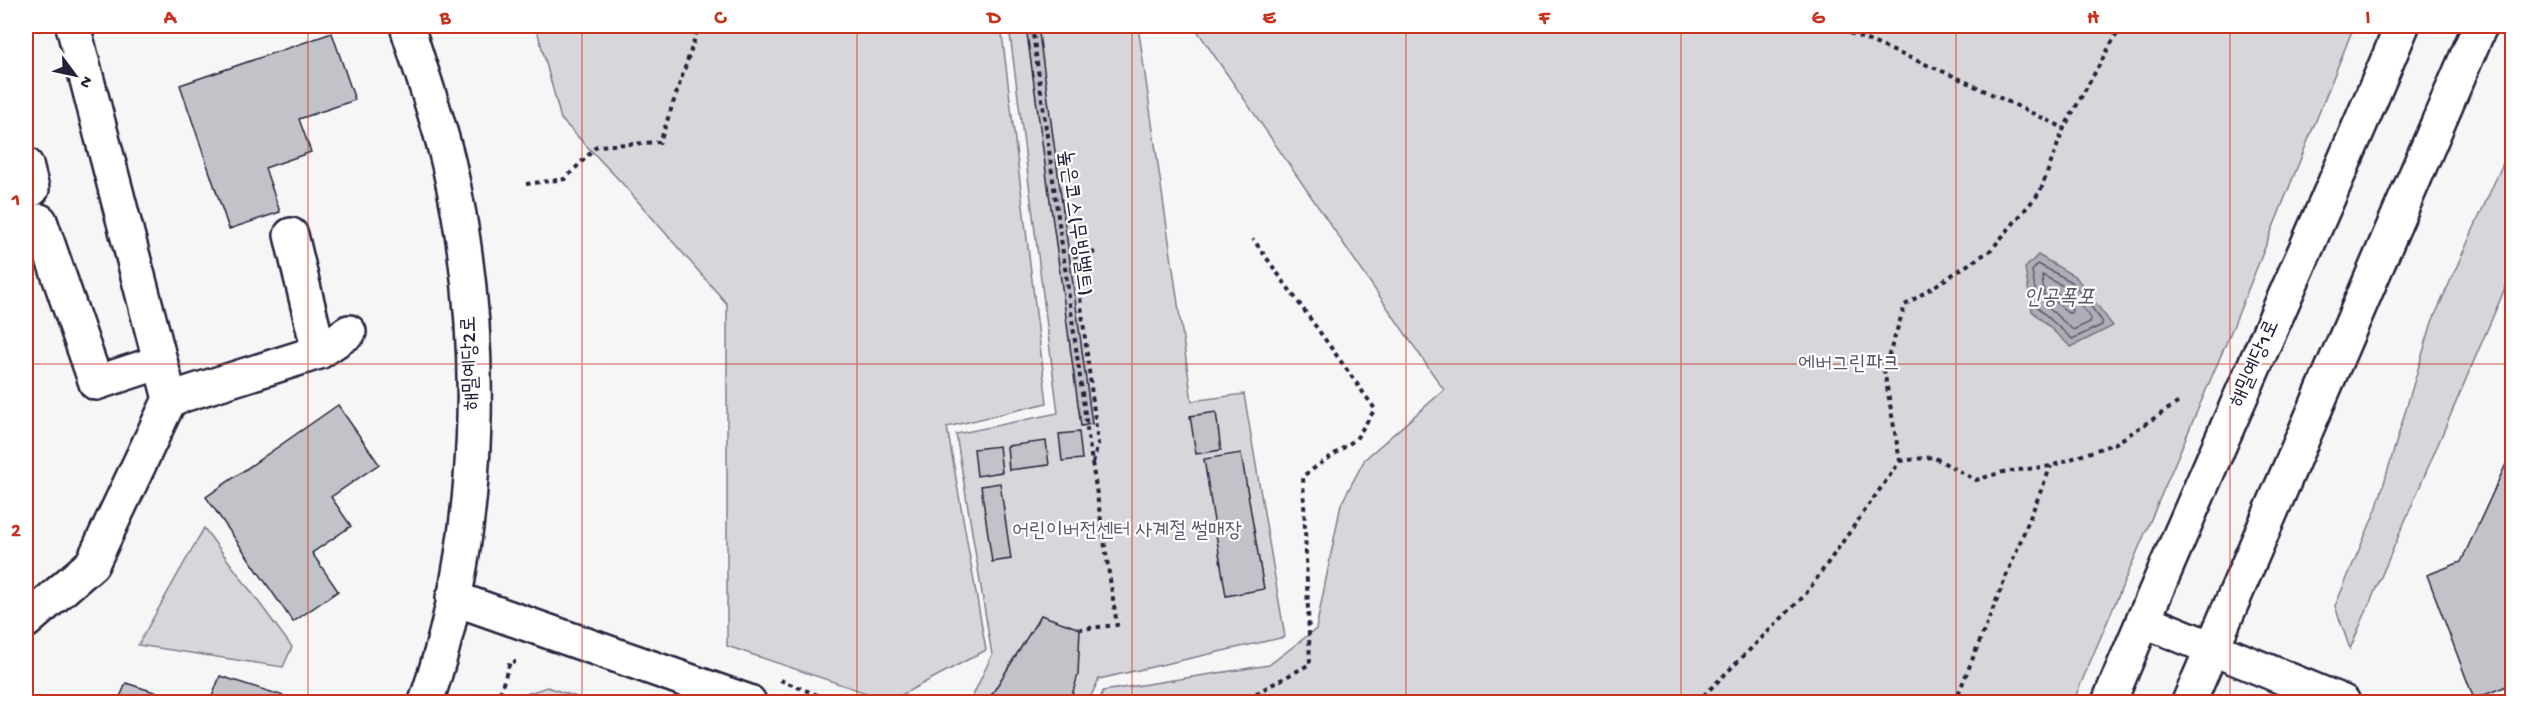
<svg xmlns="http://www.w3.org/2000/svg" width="2538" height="728" viewBox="0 0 2538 728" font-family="'Gochi Hand','Poor Story',sans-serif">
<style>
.green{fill:#d7d7db;stroke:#7c7c8b;stroke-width:1.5}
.water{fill:#aeaeb7;stroke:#767685;stroke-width:1.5}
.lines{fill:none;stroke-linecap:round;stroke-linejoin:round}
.shore{stroke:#5a5a6d;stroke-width:1.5}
.building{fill:#c2c2c9;stroke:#22223b;stroke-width:1.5}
.minor-casing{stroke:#22223b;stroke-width:38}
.path{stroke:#22223b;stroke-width:4;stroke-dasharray:4.5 4.5;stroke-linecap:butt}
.minor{stroke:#fff;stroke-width:33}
.grid{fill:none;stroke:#c8321e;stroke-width:1.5;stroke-opacity:0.55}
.labels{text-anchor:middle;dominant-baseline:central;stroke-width:4.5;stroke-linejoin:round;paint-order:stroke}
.street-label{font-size:21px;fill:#22223b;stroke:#fff}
.park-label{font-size:21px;fill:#58586b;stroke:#fff}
.water-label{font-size:22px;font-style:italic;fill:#5a5a6d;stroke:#fff}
.neatline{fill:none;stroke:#c8321e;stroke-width:2}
.grid-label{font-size:20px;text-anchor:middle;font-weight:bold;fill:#c8321e}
</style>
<rect width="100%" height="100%" fill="#f6f6f7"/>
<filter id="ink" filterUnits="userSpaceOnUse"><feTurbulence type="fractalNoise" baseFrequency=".0167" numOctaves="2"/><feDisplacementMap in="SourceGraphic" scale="12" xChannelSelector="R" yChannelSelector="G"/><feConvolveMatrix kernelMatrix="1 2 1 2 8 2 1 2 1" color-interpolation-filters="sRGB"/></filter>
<g filter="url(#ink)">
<g class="green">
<polygon points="536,26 1001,26 1047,403 947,427 986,650 890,701 727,646 727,304 622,183 561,119"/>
<polygon points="1009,26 1138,26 1192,401 1244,394 1285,637 1099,679 1088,702 970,702 992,655 956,434 1058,413"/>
<polygon points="1194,26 2354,26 2233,327 2073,702 1099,702 1103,691 1269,665 1316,629 1341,504 1365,459 1444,390"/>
<polygon points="2512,143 2512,272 2350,649 2335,606 2376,510 2432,322"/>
<polygon points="204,528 292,647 283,667 138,645"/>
<polygon points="547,687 592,702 593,702 521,702 526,694"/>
</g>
<polygon class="water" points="2038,255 2076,277 2113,326 2071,347 2032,311 2025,268"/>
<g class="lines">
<g class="shore">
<polygon points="2038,264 2072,282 2102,321 2102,325 2072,339 2038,308 2032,271"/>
<polygon points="2042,275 2067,288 2091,318 2090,322 2073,330 2045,305"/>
<polygon points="2054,292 2061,295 2072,309 2071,313 2068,313 2054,300"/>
</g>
</g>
<g class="building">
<polygon points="1026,26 1038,26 1092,424 1081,426"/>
<polygon points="332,33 355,100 299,119 311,152 265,168 280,212 229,229 180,85"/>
<polygon points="338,405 379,464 331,497 351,526 312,553 338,591 293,622 206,497"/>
<polygon points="1216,412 1221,450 1196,454 1190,416"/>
<polygon points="1079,432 1082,459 1062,461 1059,434"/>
<polygon points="1046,441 1049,465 1009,470 1007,446"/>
<polygon points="999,446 1002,472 977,476 974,449"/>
<polygon points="2512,451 2512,684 2474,699 2427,575 2461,562"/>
<polygon points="1241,453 1264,589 1226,596 1204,459"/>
<polygon points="1000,483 1011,559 992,562 981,486"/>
<polygon points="1041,615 1080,629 1078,675 1070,702 987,702"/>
<polygon points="220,676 303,702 210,702"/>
<polygon points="126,683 186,702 118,702"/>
</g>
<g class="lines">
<g class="minor-casing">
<g id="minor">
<path d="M 407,26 C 421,72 438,118 449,165 C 488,337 483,535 426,702"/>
<polyline points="26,165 32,189"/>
<polyline points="40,221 96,383 160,362"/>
<polyline points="319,352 349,332"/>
<polyline points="170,399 319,352 291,235"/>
<polyline points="453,598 749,702"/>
<polyline points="2143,620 2343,702"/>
<polyline points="26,621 92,564 170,399 73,26"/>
<path d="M 2109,702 C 2203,475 2307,253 2402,26"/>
<polyline points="2189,702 2480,26"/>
</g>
</g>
<g class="path">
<polyline points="1032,26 1088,436 1117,625 1080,629"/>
<polyline points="1833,26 1949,74 2064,128"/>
<polyline points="526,184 565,179 597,146 660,142 699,26"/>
<polyline points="1900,461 1933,457 1976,480 2003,472 2051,466 2116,443 2179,402"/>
<polyline points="1093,463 1098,444 1075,256 1096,252"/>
<polyline points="780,680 835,702"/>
<polyline points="497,702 510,662 516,662"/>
<polyline points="1240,702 1310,664 1303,476 1356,439 1375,409 1253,239"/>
<polyline points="1697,702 1805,595 1900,461 1884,370 1905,305 1991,250 2040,192 2064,128 2121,26"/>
<polyline points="1955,702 2051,466"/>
</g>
<use href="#minor" class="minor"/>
</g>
</g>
<path class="grid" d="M 308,26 L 308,702M 582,26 L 582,702M 857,26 L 857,702M 1132,26 L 1132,702M 1406,26 L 1406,702M 1681,26 L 1681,702M 1956,26 L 1956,702M 2230,26 L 2230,702M 26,364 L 2512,364"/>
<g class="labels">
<g class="street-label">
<text transform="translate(1074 223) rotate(82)">높은코스(무빙벨트)</text>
<text transform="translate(472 363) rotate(-92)">해밀예당2로</text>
<text transform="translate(2256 364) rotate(-66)">해밀예당1로</text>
</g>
<g class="park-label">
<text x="1849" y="365">에버그린파크</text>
<text x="1127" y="532">어린이버전센터 사계절 썰매장</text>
</g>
<g class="water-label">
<text x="2059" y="299">인공폭포</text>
</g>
</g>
<rect width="2538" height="728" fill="none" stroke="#fff" stroke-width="66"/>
<g transform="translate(75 75) rotate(123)" stroke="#ffffff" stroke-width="4.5" paint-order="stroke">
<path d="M0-4.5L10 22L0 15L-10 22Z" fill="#22223b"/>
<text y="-9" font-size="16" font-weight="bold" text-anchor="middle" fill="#22223b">N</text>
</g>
<rect x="33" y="33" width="2472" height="662" class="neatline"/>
<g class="grid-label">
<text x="170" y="23">A</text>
<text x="445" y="23">B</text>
<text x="720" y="23">C</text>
<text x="994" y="23">D</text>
<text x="1269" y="23">E</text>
<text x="1544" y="23">F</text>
<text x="1818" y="23">G</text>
<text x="2093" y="23">H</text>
<text x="2368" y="23">I</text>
<text x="16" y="205">1</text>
<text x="16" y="536">2</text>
</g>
</svg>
